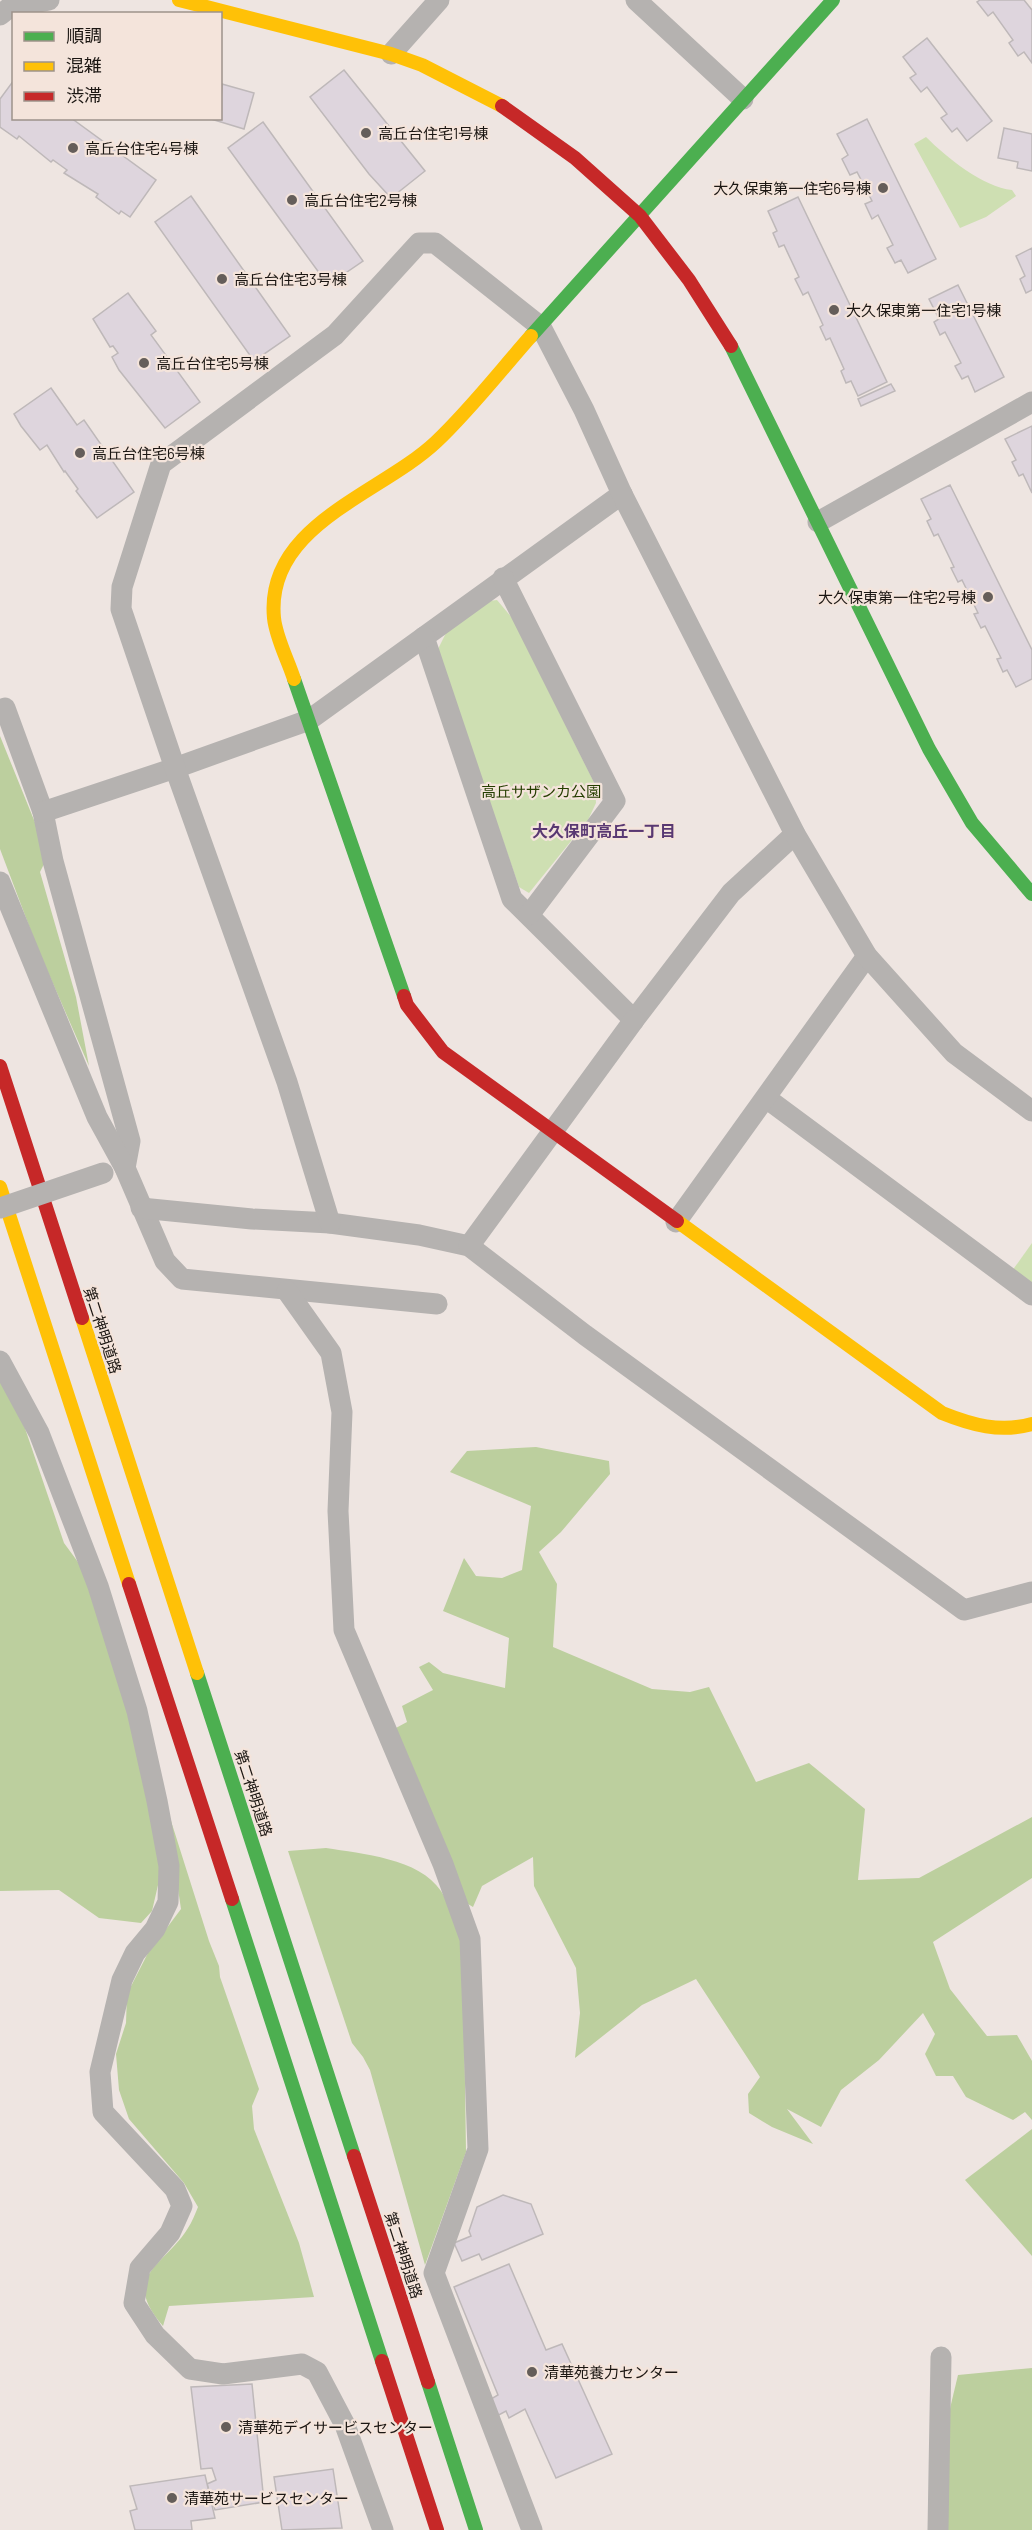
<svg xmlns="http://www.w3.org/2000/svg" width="1032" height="2530" viewBox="0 0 1032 2530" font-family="Barlow,'Noto Sans JP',sans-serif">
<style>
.green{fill:#cedfb2}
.forest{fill:#bccf9e}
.building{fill:#ded5dd;stroke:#beb8b9;stroke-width:1.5}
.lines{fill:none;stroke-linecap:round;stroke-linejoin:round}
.street{stroke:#b5b2b0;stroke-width:21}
.fast{stroke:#4caf50;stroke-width:14}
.slow{stroke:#ffc107;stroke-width:14}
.jam{stroke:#c62828;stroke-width:14}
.street-bridge{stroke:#b5b2b0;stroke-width:21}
.poi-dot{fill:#655e5a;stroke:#f4e4db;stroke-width:2}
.labels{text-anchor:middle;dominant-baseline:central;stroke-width:4.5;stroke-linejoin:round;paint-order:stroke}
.poi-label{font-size:15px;fill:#1b1612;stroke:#f4e4db;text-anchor:start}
.park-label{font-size:15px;fill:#253e00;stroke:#f4e4db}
.street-label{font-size:15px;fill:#1b1612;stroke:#f4e4db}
.neighbourhood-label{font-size:16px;font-weight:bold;fill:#593872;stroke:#f4e4db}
</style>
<rect width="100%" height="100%" fill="#eee5e1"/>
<g class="green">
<path d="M 926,137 C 946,157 983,187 1012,190 L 1016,196 L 986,217 L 960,228 L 914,144 Z"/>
<polygon points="497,600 513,619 595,784 596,803 588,820 529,893 519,887 437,651 446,633 489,601"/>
<polygon points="1032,1243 1032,1285 1012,1271"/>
</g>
<g class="forest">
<polygon points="0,736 36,825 44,864 40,872 76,997 89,1066 37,947 0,849"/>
<polygon points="0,1370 13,1393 64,1543 86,1573 123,1689 149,1800 161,1872 152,1911 141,1923 99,1918 59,1890 0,1891"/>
<polygon points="536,1447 609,1461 610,1474 561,1532 539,1552 557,1584 553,1647 652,1689 690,1692 709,1687 756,1782 809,1763 865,1809 858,1880 919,1878 1032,1817 1032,1878 933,1942 950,1989 987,2036 1017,2035 1032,2061 1032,2120 1025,2112 1013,2120 966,2097 953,2076 936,2076 925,2054 935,2034 923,2013 879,2060 841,2090 821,2127 787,2109 813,2144 772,2127 749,2113 748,2094 760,2077 696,1979 642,2005 575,2058 580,2013 576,1968 534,1886 533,1857 482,1886 473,1907 463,1901 394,1729 407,1722 402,1706 433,1690 419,1667 429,1662 443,1673 505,1688 509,1638 443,1611 464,1558 476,1576 502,1578 522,1570 531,1506 450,1472 467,1451"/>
<path d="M 165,1802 L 209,1941 L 219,1966 L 220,1977 L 259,2089 L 252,2106 L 254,2129 L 299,2243 L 314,2297 L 169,2306 L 163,2326 C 119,2275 165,2266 188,2228 C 192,2222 195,2214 198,2207 L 184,2183 L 129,2119 L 119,2090 L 116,2054 L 126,2023 L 127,1994 L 148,1953 L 181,1909 Z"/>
<path d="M 326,1848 C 362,1854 419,1858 441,1891 C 452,1908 457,1929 463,1948 L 466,2152 L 425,2265 L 370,2070 L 363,2057 L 352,2043 L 288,1851 Z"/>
<polygon points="1032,2129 1032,2256 965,2180"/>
<polygon points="1032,2368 1032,2530 948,2530 947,2421 958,2375"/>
</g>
<g class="building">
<polygon points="980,0 1024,0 1032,10 1032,63 1024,52 1018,56 1009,43 1013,40 993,12 988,16 977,2"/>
<polygon points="927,38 992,121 967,141 957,128 952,132 941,118 947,114 927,87 921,92 910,78 916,74 903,57"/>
<polygon points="344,70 425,171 391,198 369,174 310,97"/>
<polygon points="14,80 14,118 71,118 156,180 130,217 121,211 119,214 96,197 98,194 64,173 67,170 53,160 51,162 19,136 17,139 0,127 0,99"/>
<polygon points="222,84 254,93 244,129 211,119 220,118"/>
<polygon points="867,119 936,259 908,273 901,260 895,263 887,248 893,245 878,215 872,219 865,204 872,201 857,172 850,175 842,159 848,155 837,134"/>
<polygon points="263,122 363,261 328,285 228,148"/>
<polygon points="1004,128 1032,134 1032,171 1017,168 1018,162 998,158"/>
<polygon points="191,196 290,336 254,361 155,222"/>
<polygon points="798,197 887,382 858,396 851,381 846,383 841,371 844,369 830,338 826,340 820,327 823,325 808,292 803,295 795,279 799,277 784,245 779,247 773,233 777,231 768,211"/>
<polygon points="1032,248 1032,290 1026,293 1020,279 1025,276 1016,256"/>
<polygon points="958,285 1004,377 975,392 968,376 962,379 955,366 961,363 945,332 940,335 934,322 939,319 929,299"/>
<polygon points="128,293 156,331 151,335 200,402 165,428 119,370 112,357 118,353 113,346 110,347 93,319"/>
<polygon points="891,384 895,391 861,406 858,399"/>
<polygon points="51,388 77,425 84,420 134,492 97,518 76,491 78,489 65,471 64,472 47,445 40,450 21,426 14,414"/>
<polygon points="1032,426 1032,493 1023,474 1019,476 1012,462 1016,460 1005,439"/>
<polygon points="950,485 1032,650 1032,679 1016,687 1007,670 1003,672 997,659 1001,658 985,626 981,628 974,614 978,613 962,580 958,582 951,568 954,567 938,534 934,536 927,521 931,519 921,499"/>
<polygon points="503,2195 531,2204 543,2234 482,2260 479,2254 462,2261 454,2243 471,2236 469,2231 477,2207"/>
<polygon points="509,2264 546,2350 562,2344 612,2454 556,2478 525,2409 509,2418 506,2411 495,2417 486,2402 498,2395 454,2287"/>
<polygon points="252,2384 264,2502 215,2510 207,2484 216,2480 212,2468 201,2469 191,2387"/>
<polygon points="333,2469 342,2528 282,2530 274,2477"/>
<polygon points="205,2475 215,2518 191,2521 192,2530 135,2530 130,2511 137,2509 130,2486"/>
</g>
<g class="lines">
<g class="street">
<polyline points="636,0 743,99"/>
<polyline points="0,15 9,8 49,0"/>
<polyline points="391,54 439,0"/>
<polyline points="622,494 424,637 512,899 634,1020 731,893 795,834"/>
<polyline points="818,522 1032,402"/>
<polyline points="503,578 615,801 529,915"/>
<polyline points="5,708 43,812 53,861 130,1141 125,1168"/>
<polyline points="43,812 175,768 309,720 424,637"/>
<polyline points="0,882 97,1117 125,1168 165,1261 182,1279 437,1304"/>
<polyline points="766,1098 1032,1295"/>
<polyline points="141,1208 252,1219 330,1223 419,1235 469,1246 585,1335 964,1610 1032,1592"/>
<polyline points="676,1222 867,956"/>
<polyline points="330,1223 287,1082 175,768 121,609 122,587 161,464 335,335 419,243 435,243 541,327 584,410 622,494 795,834 867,956 954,1053 1032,1111"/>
<polyline points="469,1246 634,1020"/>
<polyline points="287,1291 331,1353 342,1412 338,1511 344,1630 443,1864 470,1939 478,2149 434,2273 532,2530"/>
<polyline points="0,1361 39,1433 98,1586 137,1711 157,1801 169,1866 168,1902 155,1929 135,1953 122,1980 100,2072 103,2112 175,2189 182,2206 170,2233 140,2268 134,2303 155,2335 190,2369 223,2374 302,2364 317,2372 345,2425 383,2530"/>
<polyline points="938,2530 941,2357"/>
</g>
<g class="fast">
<polyline points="531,336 833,0"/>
<polyline points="731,346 929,749 972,823 1032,894"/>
<polyline points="294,679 404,996"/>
<polyline points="197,1673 354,2156"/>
<polyline points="232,1899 382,2361"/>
<polyline points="428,2382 476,2530"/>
</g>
<g class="slow">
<polyline points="179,0 391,54 422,65 502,106"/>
<path d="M 294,679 C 288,660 276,638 274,618 C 265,525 381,494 436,442 C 470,410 500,371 531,336"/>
<polyline points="0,1187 129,1584"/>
<path d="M 677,1221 L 942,1413 C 972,1425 1000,1433 1032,1424"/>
<polyline points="82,1318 197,1673"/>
</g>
<g class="jam">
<polyline points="502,106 575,158 640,216 689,280 731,346"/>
<polyline points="404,996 407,1005 443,1052 677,1221"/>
<polyline points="0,1066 82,1318"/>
<polyline points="129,1584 232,1899"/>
<polyline points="354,2156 428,2382"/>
<polyline points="382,2361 437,2530"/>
</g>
<polyline class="street-bridge" points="0,1208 103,1173"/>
</g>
<g class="poi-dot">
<circle cx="366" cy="133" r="6"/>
<circle cx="73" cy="148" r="6"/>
<circle cx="883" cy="188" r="6"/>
<circle cx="292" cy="200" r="6"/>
<circle cx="222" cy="279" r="6"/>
<circle cx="834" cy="310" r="6"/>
<circle cx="144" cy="363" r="6"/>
<circle cx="80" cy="453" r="6"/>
<circle cx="988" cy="597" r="6"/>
<circle cx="532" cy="2372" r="6"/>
<circle cx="226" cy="2427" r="6"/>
<circle cx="172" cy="2498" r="6"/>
</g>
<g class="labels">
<g class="poi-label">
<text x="378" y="133">高丘台住宅1号棟</text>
<text x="85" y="148">高丘台住宅4号棟</text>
<text x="871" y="188" text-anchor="end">大久保東第一住宅6号棟</text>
<text x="304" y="200">高丘台住宅2号棟</text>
<text x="234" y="279">高丘台住宅3号棟</text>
<text x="846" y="310">大久保東第一住宅1号棟</text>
<text x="156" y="363">高丘台住宅5号棟</text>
<text x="92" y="453">高丘台住宅6号棟</text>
<text x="976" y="597" text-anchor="end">大久保東第一住宅2号棟</text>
<text x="544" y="2372">清華苑養力センター</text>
<text x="238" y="2427">清華苑デイサービスセンター</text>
<text x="184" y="2498">清華苑サービスセンター</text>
</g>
<g class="park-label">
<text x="541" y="791">高丘サザンカ公園</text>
</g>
<g class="street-label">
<text transform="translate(103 1330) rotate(72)">第二神明道路</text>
<text transform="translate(254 1793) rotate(72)">第二神明道路</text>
<text transform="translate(404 2255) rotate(72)">第二神明道路</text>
</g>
<g class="neighbourhood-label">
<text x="604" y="830">大久保町高丘一丁目</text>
</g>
</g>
<rect x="12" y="12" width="210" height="108" fill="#f4e4db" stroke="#9d928b" stroke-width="1.5"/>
<rect x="24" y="32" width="30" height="9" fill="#4caf50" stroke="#9d928b" stroke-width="1.5"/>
<text x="66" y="42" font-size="18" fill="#1b1612">順調</text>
<rect x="24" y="62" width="30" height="9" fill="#ffc107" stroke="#9d928b" stroke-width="1.5"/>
<text x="66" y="72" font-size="18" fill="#1b1612">混雑</text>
<rect x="24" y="92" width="30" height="9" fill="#c62828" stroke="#9d928b" stroke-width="1.5"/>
<text x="66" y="102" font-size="18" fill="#1b1612">渋滞</text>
</svg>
